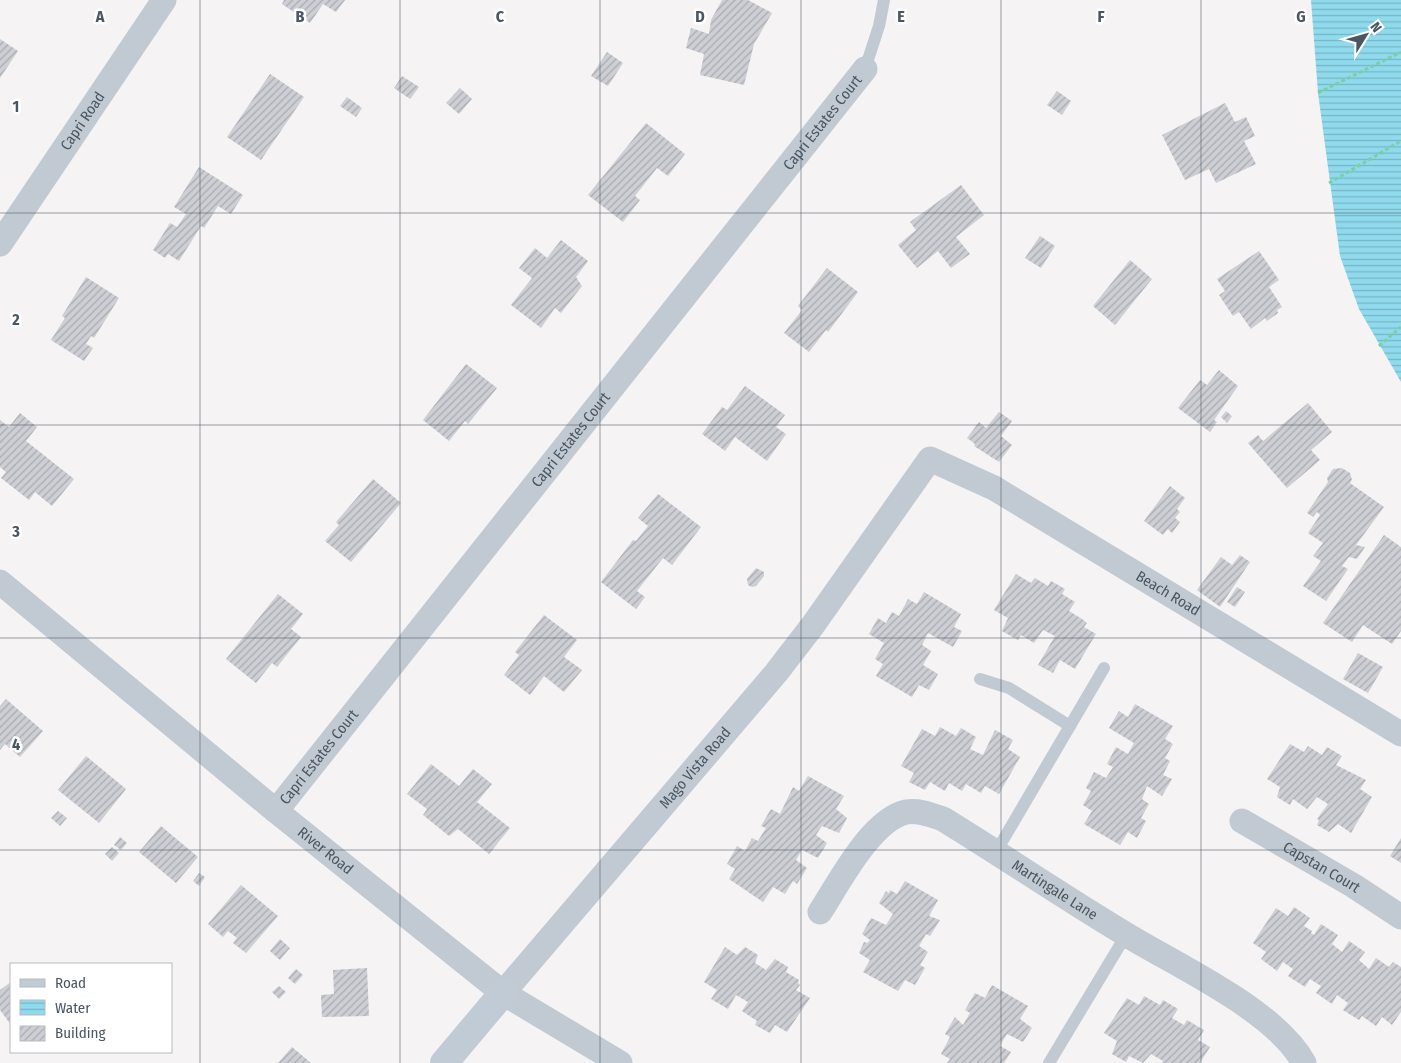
<svg xmlns="http://www.w3.org/2000/svg" width="1401" height="1063" viewBox="0 0 1401 1063" font-family="'Fira Sans Condensed',sans-serif">
<style>
.water{fill:url(#water-rules)}
.building{fill:url(#building-hatch)}
.lines{fill:none;stroke-linecap:round;stroke-linejoin:round}
.path{stroke:#7ad0a6;stroke-width:3;stroke-dasharray:4 2.5;stroke-linecap:butt}
.lane{stroke:#c1cad2;stroke-width:12}
.street{stroke:#c1cad2;stroke-width:25}
.secondary{stroke:#c1cbd6;stroke-width:28}
.grid{fill:none;stroke:#4a5661;stroke-width:1;stroke-opacity:0.55}
.labels{text-anchor:middle;dominant-baseline:central;stroke-width:5;stroke-linejoin:round;paint-order:stroke}
.street-label{font-size:15px;fill:#4a5661;stroke:#fff}
.grid-label{font-size:16px;text-anchor:middle;font-weight:bold;fill:#4a5661;stroke:#fff;stroke-width:5;stroke-linejoin:round;paint-order:stroke}
</style>
<defs>
<pattern id="water-rules" width="6" height="5" patternUnits="userSpaceOnUse" patternTransform="scale(1.25)"><rect width="6" height="5" fill="#90daee"/><path d="M0 2.5h6" fill="none" stroke="#78b4c4"/></pattern>
<pattern id="building-hatch" width="6" height="6" patternUnits="userSpaceOnUse" patternTransform="scale(1.25)"><rect width="6" height="6" fill="#cdcfd5"/><path d="M-1 1l2-2M0 6l6-6M5 7l2-2" fill="none" stroke="#a8abb0"/></pattern>
</defs>
<rect width="100%" height="100%" fill="#f5f3f3"/>
<polygon class="water" points="1311,0 1401,0 1401,382 1359,309 1340,256 1318,93"/>
<g class="building">
<polygon points="284,0 345,0 336,12 323,4 310,23 282,4"/>
<polygon points="722,0 748,0 772,13 754,44 744,85 700,75 704,54 686,48 691,28 709,34 711,20"/>
<polygon points="0,39 18,51 0,78"/>
<polygon points="607,52 623,63 608,86 591,76"/>
<polygon points="270,74 304,97 261,160 227,137"/>
<polygon points="402,76 419,87 410,99 394,88"/>
<polygon points="460,88 472,99 459,114 446,103"/>
<polygon points="1057,91 1071,101 1062,115 1047,105"/>
<polygon points="347,97 362,108 356,117 340,106"/>
<polygon points="1225,103 1235,122 1246,117 1255,136 1244,141 1256,164 1216,183 1209,169 1185,180 1162,135"/>
<polygon points="646,123 685,154 668,176 657,168 635,196 640,200 623,222 588,195"/>
<polygon points="199,167 243,195 231,214 218,206 204,228 201,226 179,261 168,254 165,258 153,250 170,223 177,227 186,214 174,207"/>
<polygon points="961,185 984,215 956,237 970,254 951,268 938,251 917,268 898,245 916,230 910,222"/>
<polygon points="1040,236 1055,246 1041,268 1025,258"/>
<polygon points="561,240 588,261 576,277 582,286 561,313 555,308 541,328 511,305 532,278 519,268 535,248 547,258"/>
<polygon points="1259,251 1279,280 1269,287 1282,307 1277,310 1278,313 1267,321 1265,318 1251,329 1239,312 1233,316 1219,295 1225,291 1217,279"/>
<polygon points="1130,260 1152,279 1115,325 1093,306"/>
<polygon points="827,268 858,292 828,332 826,330 809,352 784,333 802,310 798,306"/>
<polygon points="86,277 119,298 94,338 91,336 86,344 93,348 84,361 51,340 65,318 62,316"/>
<polygon points="466,364 497,388 468,424 465,421 449,441 423,420"/>
<polygon points="1219,370 1238,386 1214,420 1217,422 1210,432 1178,408 1200,380 1207,385"/>
<polygon points="745,386 785,415 776,427 786,434 767,461 735,437 725,451 702,434 722,407 727,410"/>
<polygon points="1308,403 1332,432 1311,450 1320,460 1287,488 1248,443 1258,435 1263,441"/>
<polygon points="1226,411 1232,416 1227,423 1221,417"/>
<polygon points="999,412 1012,421 1001,436 1012,445 999,462 974,446 975,444 967,438 979,422 986,428"/>
<polygon points="20,413 37,427 26,441 74,479 52,506 35,492 29,500 1,478 6,472 0,467 0,420 9,427"/>
<polygon points="1342,468 1350,473 1352,480 1350,483 1384,507 1356,545 1365,547 1357,559 1349,557 1342,566 1348,569 1326,601 1303,586 1321,561 1313,556 1323,543 1308,533 1320,515 1317,512 1313,517 1307,513 1328,482 1327,478 1333,469"/>
<polygon points="373,479 401,503 351,562 325,541 339,525 336,522"/>
<polygon points="1170,486 1185,498 1177,509 1180,512 1175,518 1180,522 1172,533 1168,529 1163,535 1144,521"/>
<polygon points="658,494 701,527 672,565 663,558 637,591 645,597 636,609 601,582 633,540 636,541 648,526 638,518"/>
<polygon points="1384,535 1401,547 1401,631 1392,644 1363,625 1352,642 1323,623"/>
<polygon points="1240,555 1250,562 1220,607 1197,590 1221,557 1232,565"/>
<polygon points="756,568 764,572 764,576 756,586 752,587 748,585 747,579"/>
<polygon points="1016,574 1031,583 1035,578 1048,586 1051,581 1065,589 1062,594 1075,602 1069,611 1082,619 1087,623 1084,627 1096,634 1075,669 1060,660 1053,673 1038,665 1055,636 1043,630 1034,643 1021,635 1018,640 1002,631 1008,618 994,610"/>
<polygon points="1237,587 1245,592 1235,607 1227,602"/>
<polygon points="924,592 961,614 954,627 962,631 953,647 928,633 922,645 931,651 923,665 938,674 929,690 919,685 912,697 876,676 883,664 875,659 884,643 869,634 878,618 886,623 892,612 899,616 908,599 917,604"/>
<polygon points="278,594 303,614 291,629 301,637 277,667 272,663 256,683 226,659"/>
<polygon points="544,615 577,640 564,657 582,670 564,692 544,676 530,695 504,675 519,655 515,652"/>
<polygon points="1358,653 1383,667 1368,693 1343,679"/>
<polygon points="6,699 43,731 20,757 5,744 0,750 0,706"/>
<polygon points="1135,704 1173,726 1165,739 1173,744 1165,758 1170,761 1163,775 1172,779 1162,796 1147,786 1142,799 1149,804 1141,818 1146,821 1137,838 1128,832 1120,845 1084,824 1092,811 1083,805 1091,791 1086,788 1094,772 1106,778 1113,767 1107,764 1116,747 1128,754 1134,743 1109,728 1119,711 1128,717"/>
<polygon points="940,727 956,736 961,728 976,737 970,749 983,755 995,730 1013,740 1008,749 1020,757 999,794 985,786 981,793 966,784 962,791 949,783 945,791 930,782 925,790 909,782 914,773 901,766 922,729 935,736"/>
<polygon points="1290,744 1304,752 1308,746 1322,755 1327,747 1342,756 1336,765 1366,780 1360,789 1372,797 1351,833 1338,824 1329,832 1317,825 1319,820 1317,819 1328,804 1317,797 1307,809 1293,799 1290,805 1277,797 1280,787 1267,779"/>
<polygon points="86,756 126,789 99,823 58,790"/>
<polygon points="431,764 459,786 473,769 492,784 477,802 510,828 489,854 458,829 449,836 423,815 427,809 407,794"/>
<polygon points="808,776 844,796 836,809 847,818 839,833 822,826 816,835 827,843 818,858 802,850 796,860 807,868 797,884 793,881 785,894 773,887 763,902 729,879 735,869 727,864 737,846 745,851 752,838 758,841 766,828 761,826 771,809 780,814 793,787 799,791"/>
<polygon points="58,811 67,818 60,826 51,818"/>
<polygon points="161,826 198,857 176,883 139,852"/>
<polygon points="120,837 127,843 121,850 114,845"/>
<polygon points="1401,838 1401,863 1390,856"/>
<polygon points="112,847 119,853 112,861 105,854"/>
<polygon points="199,873 205,877 199,886 193,881"/>
<polygon points="905,881 938,900 929,916 940,920 930,936 926,934 919,946 928,952 920,965 925,968 915,985 905,980 898,991 863,972 870,960 859,953 864,942 867,943 870,940 862,934 871,918 886,925 893,914 879,903 886,891 889,893 890,890 897,894"/>
<polygon points="241,885 278,916 246,953 233,943 237,938 228,931 223,937 208,924"/>
<polygon points="1294,907 1310,918 1304,926 1312,931 1311,933 1314,935 1321,924 1338,935 1332,944 1342,952 1349,941 1365,952 1359,960 1369,969 1376,958 1389,967 1393,962 1401,967 1401,1012 1392,1025 1382,1017 1376,1026 1362,1016 1359,1020 1343,1010 1348,1003 1337,995 1332,1004 1316,993 1321,986 1310,979 1305,987 1288,976 1293,969 1283,962 1277,971 1261,959 1266,952 1253,943 1276,908 1288,916"/>
<polygon points="280,939 290,948 280,960 270,951"/>
<polygon points="725,947 737,955 745,947 758,955 755,963 766,970 775,959 788,967 786,972 799,980 798,983 800,985 796,990 810,998 787,1032 775,1025 770,1033 755,1025 757,1021 742,1011 748,1002 736,995 728,1009 711,999 717,990 704,982"/>
<polygon points="367,968 369,1016 322,1017 321,995 334,994 333,970"/>
<polygon points="296,969 303,975 295,984 288,978"/>
<polygon points="11,982 11,1025 0,1010 0,990"/>
<polygon points="992,985 1028,1006 1020,1019 1032,1028 1023,1042 1007,1034 1000,1046 1011,1052 1004,1063 947,1063 950,1059 941,1054 950,1037 945,1034 955,1017 963,1025 970,1013 965,1010 975,993 985,998"/>
<polygon points="279,986 286,992 279,999 272,992"/>
<polygon points="1144,996 1160,1005 1163,1000 1178,1009 1172,1018 1184,1025 1187,1020 1204,1030 1198,1040 1210,1047 1200,1063 1162,1063 1163,1061 1151,1054 1143,1063 1129,1056 1126,1062 1112,1054 1117,1041 1104,1033 1127,998 1139,1005"/>
<polygon points="292,1047 311,1063 278,1063"/>
</g>
<g class="lines">
<g class="path">
<polyline points="1318,93 1401,52"/>
<polyline points="1329,183 1401,141"/>
<polyline points="1379,346 1401,327"/>
</g>
<g class="lane">
<polyline points="865,69 879,26 884,0"/>
<polyline points="980,679 1009,688 1070,726"/>
<polyline points="996,852 1104,668"/>
<polyline points="1049,1063 1126,935"/>
</g>
<g class="street">
<path id="s1" d="M 0,244 L 164,0"/>
<path id="s2" d="M 0,582 L 276,811 L 503,993 L 620,1063"/>
<path id="s3" d="M 276,811 L 865,69"/>
<path id="s4" d="M 1242,821 L 1354,886 L 1401,917"/>
<path id="s5" d="M 820,912 C 839,883 871,820 906,812 C 919,810 931,815 943,819 C 1005,857 1065,898 1127,935 C 1179,967 1275,1010 1304,1063"/>
<path id="s6" d="M 503,993 L 776,673 L 813,625 L 930,459 L 994,488 L 1401,734"/>
</g>
<polyline class="secondary" points="444,1063 503,993"/>
</g>
<path class="grid" d="M 200,0 L 200,1063M 400,0 L 400,1063M 600,0 L 600,1063M 801,0 L 801,1063M 1001,0 L 1001,1063M 1201,0 L 1201,1063M 0,213 L 1401,213M 0,425 L 1401,425M 0,638 L 1401,638M 0,850 L 1401,850"/>
<g class="labels">
<g class="street-label">
<text stroke="none"><textPath href="#s1" startOffset="148">Capri Road</textPath></text>
<text stroke="none"><textPath href="#s3" startOffset="879">Capri Estates Court</textPath></text>
<text stroke="none"><textPath href="#s3" startOffset="474">Capri Estates Court</textPath></text>
<text stroke="none"><textPath href="#s6" startOffset="958">Beach Road</textPath></text>
<text stroke="none"><textPath href="#s3" startOffset="69">Capri Estates Court</textPath></text>
<text stroke="none"><textPath href="#s6" startOffset="296">Mago Vista Road</textPath></text>
<text stroke="none"><textPath href="#s2" startOffset="422">River Road</textPath></text>
<text stroke="none"><textPath href="#s4" startOffset="92">Capstan Court</textPath></text>
<text stroke="none"><textPath href="#s5" startOffset="305">Martingale Lane</textPath></text>
</g>
</g>
<g class="grid-label">
<text x="100" y="22">A</text>
<text x="300" y="22">B</text>
<text x="500" y="22">C</text>
<text x="700" y="22">D</text>
<text x="901" y="22">E</text>
<text x="1101" y="22">F</text>
<text x="1301" y="22">G</text>
<text x="16" y="112">1</text>
<text x="16" y="325">2</text>
<text x="16" y="537">3</text>
<text x="16" y="750">4</text>
</g>
<rect x="10" y="963" width="162" height="90" fill="#ffffff" stroke="#b7bbc0"/>
<rect x="20" y="979" width="25" height="8" fill="#c1cbd6" stroke="#b7bbc0"/>
<text x="55" y="988" font-size="15" fill="#4a5661">Road</text>
<rect x="20" y="1000" width="25" height="15" fill="url(#water-rules)" stroke="#b7bbc0"/>
<text x="55" y="1013" font-size="15" fill="#4a5661">Water</text>
<rect x="20" y="1026" width="25" height="15" fill="url(#building-hatch)" stroke="#b7bbc0"/>
<text x="55" y="1038" font-size="15" fill="#4a5661">Building</text>
<g transform="translate(1366 35) rotate(53)" stroke="#ffffff" stroke-width="4" paint-order="stroke">
<path d="M0-4L9 19L0 12L-9 19Z" fill="#4a5661"/>
<text y="-8" font-size="14" font-weight="bold" text-anchor="middle" fill="#4a5661">N</text>
</g>
</svg>
